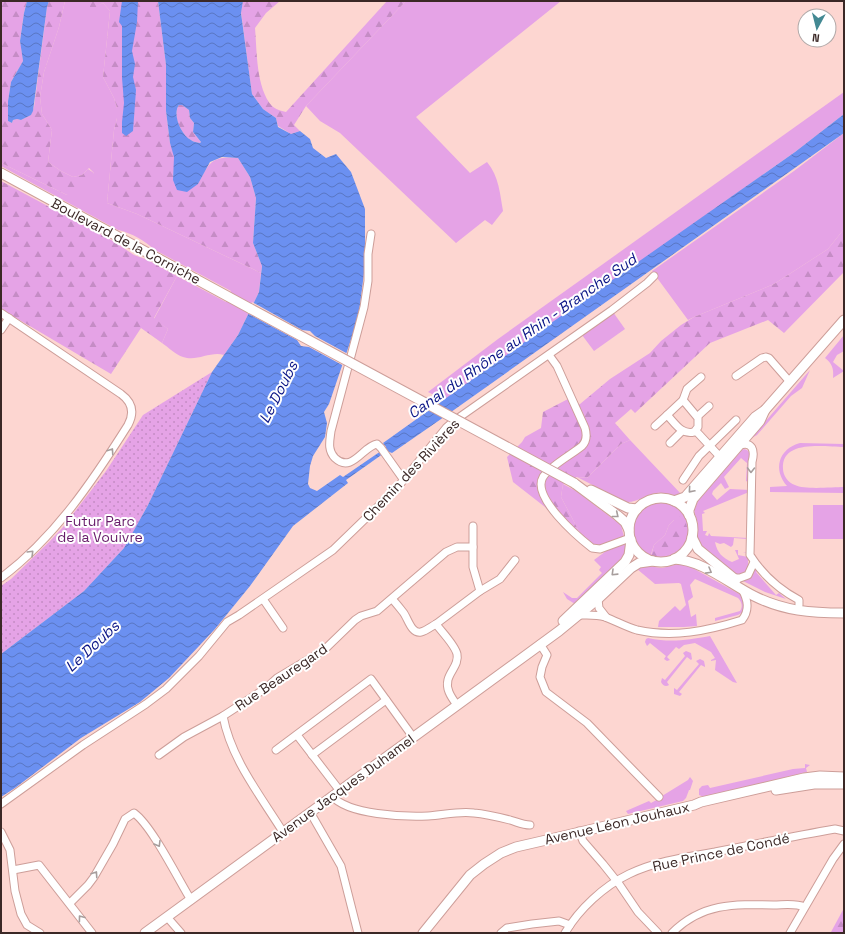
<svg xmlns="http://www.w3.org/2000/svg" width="845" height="934" viewBox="0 0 845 934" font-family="'Space Grotesk',sans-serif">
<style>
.green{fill:#e5a3e6;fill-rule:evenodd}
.forest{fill:url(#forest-firs)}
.park{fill:url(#park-dots)}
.water{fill:url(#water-waves);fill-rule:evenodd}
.pier{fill:#fdd6d1}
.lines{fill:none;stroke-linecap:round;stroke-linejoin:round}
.minor-casing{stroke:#cd9e99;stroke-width:9}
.major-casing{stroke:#cd9e99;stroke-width:11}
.minor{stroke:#fff;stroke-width:7}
.major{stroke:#fff;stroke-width:9}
.major-bridge-casing{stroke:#cd9e99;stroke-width:11;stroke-linecap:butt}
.major-bridge{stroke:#fff;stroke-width:9}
.oneway{stroke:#a79e9d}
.labels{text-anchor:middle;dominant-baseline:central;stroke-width:4;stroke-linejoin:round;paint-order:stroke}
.street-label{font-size:14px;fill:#3b2826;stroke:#fff}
.park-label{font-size:14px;fill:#671c6a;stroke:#fff}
.water-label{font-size:15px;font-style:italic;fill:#0a1486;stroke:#fff}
</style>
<defs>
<pattern id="forest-firs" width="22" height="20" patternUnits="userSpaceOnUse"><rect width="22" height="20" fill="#e5a3e6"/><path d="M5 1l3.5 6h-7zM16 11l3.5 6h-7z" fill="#c58cc5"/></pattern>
<pattern id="park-dots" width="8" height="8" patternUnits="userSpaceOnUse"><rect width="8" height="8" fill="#e5a3e6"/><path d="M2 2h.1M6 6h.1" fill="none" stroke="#c58cc5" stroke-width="1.8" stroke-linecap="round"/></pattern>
<pattern id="water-waves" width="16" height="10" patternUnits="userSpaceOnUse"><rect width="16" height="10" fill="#6b90f1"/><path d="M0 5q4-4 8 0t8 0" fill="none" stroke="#5976c3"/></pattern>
</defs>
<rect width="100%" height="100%" fill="#fdd6d1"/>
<g class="green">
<path d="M 65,1 L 90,1 L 90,9 L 103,3 L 110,11 L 103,77 L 114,98 L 117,108 L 117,118 L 114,130 L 107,203 L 137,214 L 261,273 L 259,292 L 238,335 L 224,355 C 210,351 197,362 183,357 C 176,355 168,347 162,343 L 168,329 L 154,319 L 177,276 L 226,302 L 231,291 L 155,250 C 145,241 132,233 118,230 L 1,166 L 1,163 L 67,195 L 94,173 L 89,168 L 82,175 L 73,177 L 61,171 L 48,162 L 52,130 L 42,114 L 40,97 L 44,72 L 59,27 Z"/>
<path d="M 406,1 L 561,1 L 416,117 L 470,173 L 487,162 C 499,176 500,194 503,211 L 492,225 L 485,220 L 456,243 L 340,133 L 320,121 L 306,106 Z"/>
<polygon points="844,92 844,114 795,152 444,400 428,392 498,339"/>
<polygon points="844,133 844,229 828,249 774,284 694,317 688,320 652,271 794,171"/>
<polygon points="613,312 625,329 594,351 582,335"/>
<path d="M 844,335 L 844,351 L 837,355 L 833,362 L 844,371 L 833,378 C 834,369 832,363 825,358 Z"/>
<polygon points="810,370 802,388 791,396 757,435 750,439"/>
<path d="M 630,440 L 682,495 C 674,497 666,492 657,493 C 646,494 637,503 626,502 L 577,477 L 587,478 L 621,444 Z"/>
<path d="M 800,443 L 844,444 L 844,447 C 825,447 781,439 783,469 C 783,475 788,483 795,485 C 805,490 832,487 844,487 L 844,493 L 770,492 L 770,487 L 787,486 C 773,470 778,449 800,443 Z"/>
<path d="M 744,449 L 747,450 L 750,453 L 748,482 L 746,481 L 747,463 L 741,458 L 724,477 L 729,487 L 725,489 L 721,483 L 713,491 L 712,494 L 717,500 L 730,489 L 750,490 L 749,492 L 703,511 L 705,513 L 702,514 L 703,531 L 707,531 L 705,535 L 708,536 L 709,533 L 711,536 L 748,538 L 748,553 L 743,552 L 747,552 L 747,539 L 734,538 L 733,545 L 731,547 L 724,543 L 720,544 L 715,542 C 717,553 723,558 732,562 L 739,559 L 735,550 L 738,550 L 738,555 L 748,557 L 748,571 L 742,575 L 734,575 L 700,546 L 698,541 L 698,524 L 694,511 L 698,501 L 742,450 Z"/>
<polygon points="563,484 576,491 621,525 624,537 603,546 593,546 582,537 561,497"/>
<path d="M 659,502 C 699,503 699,559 661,559 C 625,559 622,507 659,502 ZM 674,520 L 677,551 C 667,556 661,558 651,554 L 654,545 L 665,535 L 669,525 Z"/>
<rect x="813" y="505" width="31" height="34"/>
<polygon points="626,543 625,553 613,569 575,604 567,599 563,592 572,598 577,598 602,573 599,570 601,567 594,560 610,548"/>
<path d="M 679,564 L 689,566 L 741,595 L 745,602 L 743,612 L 738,615 L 715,621 L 715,618 L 740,611 C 743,607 742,602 738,598 L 695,579 L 690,585 L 693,597 L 688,601 L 691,617 L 696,614 L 697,626 L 684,627 L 658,627 L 659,621 L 675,606 L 680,611 L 686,605 L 681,584 L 679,583 L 655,584 L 637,569 L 647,566 L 662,568 Z"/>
<polygon points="756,568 759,569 756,572 776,595 779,593 786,599 765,592 743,581 750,576"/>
<path d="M 710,636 L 737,683 L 733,682 L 715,670 L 716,660 L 711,661 L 711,660 L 715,658 L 711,652 L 695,643 L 684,645 L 679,649 L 676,647 L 667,657 L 670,660 L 667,661 L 664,659 L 666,656 L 650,643 L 647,646 L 645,642 L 646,639 L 648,638 C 671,643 687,640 710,636 Z"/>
<path d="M 686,651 L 691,653 L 692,659 L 691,660 L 687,657 L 667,682 L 669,685 C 666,687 663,686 661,682 L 662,678 L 665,680 L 685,656 L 683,653 Z"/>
<polygon points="700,659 704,661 705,666 705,667 701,665 679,692 682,694 680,696 674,694 674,688 677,690 699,664 696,661"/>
<polygon points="805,764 810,765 806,768 807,772 704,797 699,795 699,789 702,786 708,785 710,788 793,769 805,768"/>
<polygon points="690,777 693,781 690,790 689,790 686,798 683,801 628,814 626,811 649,801 651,803 662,797 662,796 688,780"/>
</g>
<g class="forest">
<path d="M 1,1 L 27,1 L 24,13 L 20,40 L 23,61 L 11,82 L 8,101 L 8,121 L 12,123 L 13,120 L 17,119 L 21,120 L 31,115 L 34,107 L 47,7 L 49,1 L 65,1 L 59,27 L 44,72 L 40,97 L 42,114 L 52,130 L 48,162 L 61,171 L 73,177 L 82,175 L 88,169 L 94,173 C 85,188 85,193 67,195 L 1,163 Z"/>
<path d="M 90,1 L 158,1 L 166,65 L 166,111 L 170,143 L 175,157 L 173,180 L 198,184 C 210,162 210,156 238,158 L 250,177 L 256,198 L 253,243 L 262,266 L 261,273 L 137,214 L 107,203 L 114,130 L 117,118 L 117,108 L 114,98 L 103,77 L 110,11 L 103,3 L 90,10 Z"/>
<path d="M 243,1 L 280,1 L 266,13 L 255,28 C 257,51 256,88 272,106 C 275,109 281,111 286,112 L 387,1 L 406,1 L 306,106 L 294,125 L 300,131 L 291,134 L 278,126 L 276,118 L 263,109 L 252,94 L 241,12 Z"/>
<path d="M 179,105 L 182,105 L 189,110 L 190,118 L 194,123 L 193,132 L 201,142 L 200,143 C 197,142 193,142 191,140 C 181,135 172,114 179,105 Z"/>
<polygon points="1,181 113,241 134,255 148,260 177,276 154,318 168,329 162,343 141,328 111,374 6,312 1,319"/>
<polygon points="844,229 844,272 784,333 768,320 710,343 635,413 631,409 615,423 630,440 621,444 587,478 577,477 563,484 561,497 582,537 574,538 545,507 513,482 507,457 522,442 525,437 541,428 543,412 568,399 572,407 580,404 610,379 650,353 661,341 681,325 694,317 774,284 828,249"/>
<path d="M 682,515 C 698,539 676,561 651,556 L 654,545 L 665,535 L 669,525 L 674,520 Z"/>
<polygon points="844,908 844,933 833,933 831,932"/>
</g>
<polygon class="park" points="212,372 148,505 124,548 84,591 1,654 1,586 11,579 50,541 63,527 106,471 143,415"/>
<g class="water">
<polygon points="27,1 49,1 47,7 33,111 31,115 21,120 17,119 13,120 12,123 8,121 8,101 11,82 23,61 20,41 24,13"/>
<polygon points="122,1 138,1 137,22 132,51 135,64 133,77 136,90 133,131 126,136 122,133 122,122 124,103 122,78 122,26 119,22"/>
<path d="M 158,1 L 243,1 L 241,13 L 252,94 L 263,109 L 276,118 L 278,127 L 291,134 L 300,131 L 310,139 L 313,148 L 326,158 L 336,154 L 351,172 L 365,209 L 365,265 L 360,305 L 356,325 L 329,404 L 324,412 L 327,423 L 325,437 L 313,456 L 310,466 L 308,484 L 310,488 L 317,491 L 340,475 L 343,477 L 381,451 L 386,447 L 383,443 L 561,316 L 795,152 L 844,114 L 844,133 L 444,417 L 392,453 L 387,451 L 346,480 L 348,483 L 293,526 L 250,586 L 215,629 L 169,678 L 140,702 L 81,738 L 15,788 L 1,797 L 1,654 L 84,591 L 124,548 L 148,505 L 212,372 L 238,335 L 259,292 L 262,266 L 253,243 L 256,198 L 250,177 L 238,158 L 222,157 L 210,162 L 198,184 L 187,192 L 177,190 L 173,180 L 174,157 L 170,143 L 166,111 L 166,65 ZM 179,105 L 182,105 L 189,110 L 190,118 L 194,123 L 193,132 L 201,142 L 200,143 C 197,142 193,142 191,140 C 181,135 172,114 179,105 Z"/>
</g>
<polygon class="pier" points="252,302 302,330 310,331 315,336 348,354 344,366 309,347 301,346 297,340 247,313"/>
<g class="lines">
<g class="minor-casing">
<g id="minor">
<path d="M 371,234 L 368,254 L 368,281 L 364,307 L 331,431 C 330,440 327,450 335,458 C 352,474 363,446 377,444 L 381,448 L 403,479"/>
<path d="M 1,313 L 121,394 C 132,402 135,412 128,425 C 92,482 55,537 1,578"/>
<polyline points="1,330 9,318"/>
<path d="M 549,355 L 557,366 L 585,428 C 587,435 587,441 582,446 C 571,455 550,466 543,477 C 531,497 578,537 592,548 L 600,549 L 630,538"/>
<polyline points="736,376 762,358 766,357 769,358 790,382"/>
<path d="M 683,400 L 698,418 L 698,427 L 694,432 C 681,435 675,423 667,415 Z"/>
<polyline points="683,400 687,389 701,377"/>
<polyline points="698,416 709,406"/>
<polyline points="655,426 667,415"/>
<polyline points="696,431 723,460"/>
<polyline points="670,443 682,431"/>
<path d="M 738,446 C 753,440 755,451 752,462 L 750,555 C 762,574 780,590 799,600 L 799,605"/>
<polyline points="683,480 699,456 736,420"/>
<polyline points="733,578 740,578 748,575 754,562"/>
<polyline points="480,591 500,579 515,560"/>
<polyline points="263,599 283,628"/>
<path d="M 392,599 C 396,603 399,607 403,612 C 408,618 411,634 421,632 C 426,631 432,626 436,624"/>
<polyline points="598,599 599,608 606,617"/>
<path d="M 578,615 C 587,615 596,614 605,617 C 616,621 626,627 637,630 C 673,638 707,631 742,620 C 750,610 748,600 742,589"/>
<polyline points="540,644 547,655 542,667 540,677 546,692 587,723 659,797"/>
<path d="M 457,705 C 454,701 451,697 449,692 C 442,675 460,668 457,654 C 455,645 441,631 436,624 L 480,591 L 473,567 L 473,526"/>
<polyline points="297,735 340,791"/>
<polyline points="276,750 371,679 413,737"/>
<polyline points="159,755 184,737 223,716"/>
<polyline points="312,755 386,700"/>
<path d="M 332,796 C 348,815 405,817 428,816 C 444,815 458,811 474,813 C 486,814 498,817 510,820 C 517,822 523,825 530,825"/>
<polyline points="1,804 83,745 146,704 166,689 199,656 227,622 239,615 333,550 397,488 446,428 454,421 612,310 647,283 654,276"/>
<polyline points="310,812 341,866 358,933"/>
<polyline points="579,831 583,841 603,864 619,884 638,912 658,933"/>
<polyline points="1,832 10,850 15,891 21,914 27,925 40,933"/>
<path d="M 283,832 C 260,795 231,759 223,716 L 266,688 L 277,678 L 324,650 L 355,620 L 361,616 L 377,611 L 446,552 L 457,547 L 473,547"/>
<polyline points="13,870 39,865 92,933"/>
<path d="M 70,903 L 88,885 L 94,877 L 113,844 L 125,819 L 134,813 C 152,826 178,879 191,900"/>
<polyline points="167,917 181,933"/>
<polyline points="501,933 507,928 532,924 559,921 570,925"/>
<path d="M 565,933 C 579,909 604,886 629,874 C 656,861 686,857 715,852 C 755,844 795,836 835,829 L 844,831"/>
<path d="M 672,933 C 702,903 734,904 774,905 C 783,905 796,903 804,907"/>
<polyline points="790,933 833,859 844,844"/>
</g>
</g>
<g class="major-casing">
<g id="major">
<polyline points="1,173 251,309"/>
<polyline points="574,483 617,515 625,522 629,530"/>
<polyline points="591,490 628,508 637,509"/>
<circle cx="661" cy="530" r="32"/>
<polyline points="674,501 685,497 755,417 765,410 844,320"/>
<polyline points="689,515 689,510 693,499 760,421 765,410"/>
<polyline points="692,537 698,549 736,580"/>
<path d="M 674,559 C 702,560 730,584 754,596 C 784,611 811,613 844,613"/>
<polyline points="563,621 625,562 629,555 631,540"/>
<polyline points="776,790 814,784 844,784"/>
<polyline points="145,933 559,631 598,599 631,568 639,563 653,561"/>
<polyline points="423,933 470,875 484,864 501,853 516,847 542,841 694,805 701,802 804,778 820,776 844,777"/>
</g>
</g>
<use href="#minor" class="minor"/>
<use href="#major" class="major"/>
<g class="major-bridge-casing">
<polyline id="major-bridge" points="251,309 574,483"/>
</g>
<use href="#major-bridge" class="major-bridge"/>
</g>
<defs><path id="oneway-chevron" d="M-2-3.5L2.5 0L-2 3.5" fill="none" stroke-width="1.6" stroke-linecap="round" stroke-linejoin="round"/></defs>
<g class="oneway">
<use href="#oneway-chevron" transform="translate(111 451) rotate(-56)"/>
<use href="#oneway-chevron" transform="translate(751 470) rotate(91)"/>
<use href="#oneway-chevron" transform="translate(691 490) rotate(131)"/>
<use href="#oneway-chevron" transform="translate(616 515) rotate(39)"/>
<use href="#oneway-chevron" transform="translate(31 553) rotate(-45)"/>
<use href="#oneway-chevron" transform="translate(709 571) rotate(29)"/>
<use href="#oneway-chevron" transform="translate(614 573) rotate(136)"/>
<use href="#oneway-chevron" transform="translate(158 844) rotate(59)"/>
<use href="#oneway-chevron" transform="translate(95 874) rotate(-56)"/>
<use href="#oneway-chevron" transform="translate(81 918) rotate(-127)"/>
</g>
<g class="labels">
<g class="street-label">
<text transform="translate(126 241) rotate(28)">Boulevard de la Corniche</text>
<text transform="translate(411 470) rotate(-47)">Chemin des Rivières</text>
<text transform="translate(281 677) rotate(-34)">Rue Beauregard</text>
<text transform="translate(343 788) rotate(-36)">Avenue Jacques Duhamel</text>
<text transform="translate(617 823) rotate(-13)">Avenue Léon Jouhaux</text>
<text transform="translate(721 852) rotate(-12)">Rue Prince de Condé</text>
</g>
<g class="park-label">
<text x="100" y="521">Futur Parc<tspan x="100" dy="16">de la Vouivre</tspan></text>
</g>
<g class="water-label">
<text transform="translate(522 336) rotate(-35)">Canal du Rhône au Rhin - Branche Sud</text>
<text transform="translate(278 392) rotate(-63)">Le Doubs</text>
<text transform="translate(92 646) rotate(-43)">Le Doubs</text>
</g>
</g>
<rect width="845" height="934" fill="none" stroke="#3b2826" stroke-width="4"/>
<g transform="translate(817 28) rotate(187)"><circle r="19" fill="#ffffff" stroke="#b1a9a8"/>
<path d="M0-3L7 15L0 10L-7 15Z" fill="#438993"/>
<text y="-6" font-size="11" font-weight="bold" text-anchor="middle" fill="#3b2826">N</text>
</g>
</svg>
